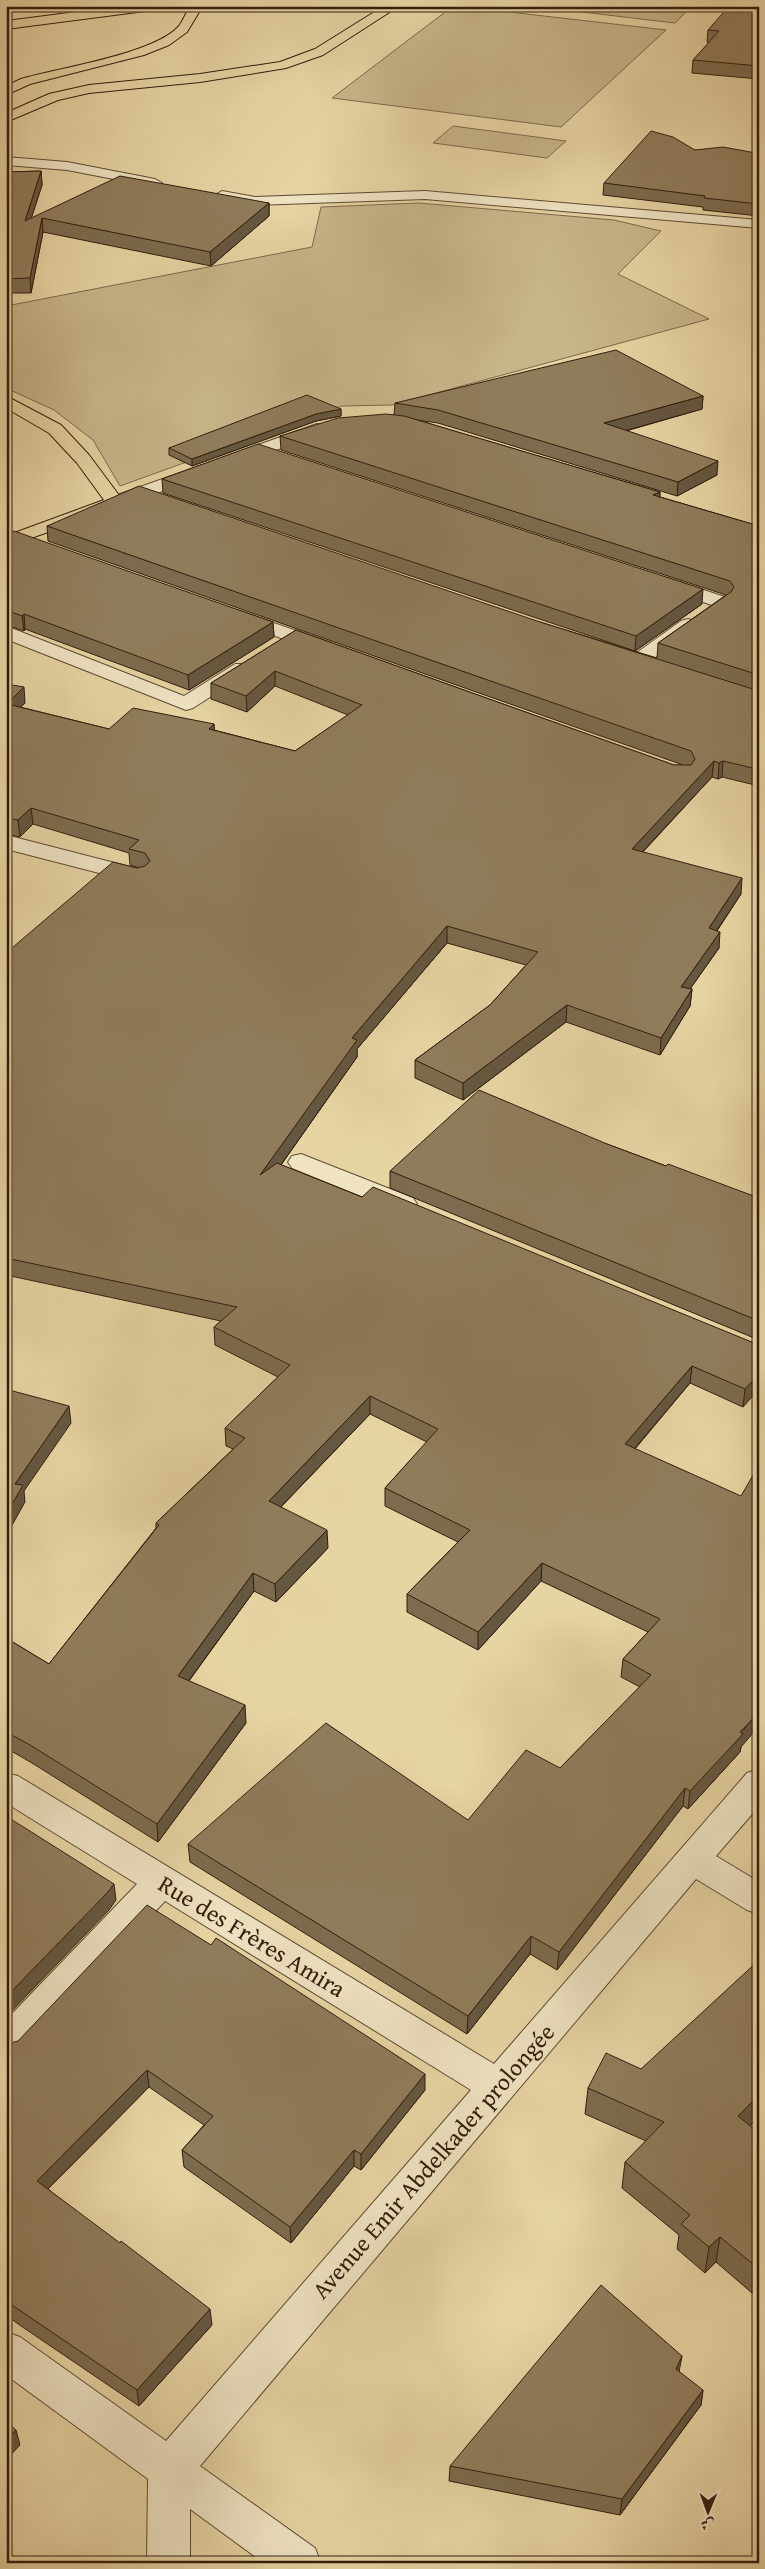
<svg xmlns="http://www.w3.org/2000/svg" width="765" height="2569" viewBox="0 0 765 2569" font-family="'Gentium Book Plus',Amiri,serif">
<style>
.green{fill:#c8b58a;stroke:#7d694c}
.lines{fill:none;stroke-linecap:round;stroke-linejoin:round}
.minor-casing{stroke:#5f4b32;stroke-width:2}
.major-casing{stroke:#321d0d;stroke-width:2}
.minor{fill:#efe3c3;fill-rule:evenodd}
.major{fill:#e7d4a3;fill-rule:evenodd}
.wall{fill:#7c6b4e;stroke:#321d0d}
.shaded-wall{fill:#655740;stroke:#321d0d}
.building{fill:#907c5b;stroke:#321d0d}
.labels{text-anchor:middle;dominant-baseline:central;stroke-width:4.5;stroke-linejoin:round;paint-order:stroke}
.near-street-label{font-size:24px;fill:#321d0d;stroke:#efe3c3}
</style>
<rect width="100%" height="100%" fill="#e7d4a3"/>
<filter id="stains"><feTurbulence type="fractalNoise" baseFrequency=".004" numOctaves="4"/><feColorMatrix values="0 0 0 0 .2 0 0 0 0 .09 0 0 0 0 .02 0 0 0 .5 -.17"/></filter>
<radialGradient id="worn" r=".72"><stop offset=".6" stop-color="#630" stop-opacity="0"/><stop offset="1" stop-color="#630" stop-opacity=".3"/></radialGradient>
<g class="green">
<polygon points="453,6 457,6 666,30 561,127 332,98"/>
<polygon points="570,6 669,6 690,8 675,23 565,10"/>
<polygon points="453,126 566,141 547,158 433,143"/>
<polygon points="419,203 614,220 661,231 618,274 709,319 392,405 342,406 120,486 93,440 54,410 6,388 6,306 312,247 321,207"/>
</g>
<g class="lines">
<g class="minor-casing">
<g id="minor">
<polygon points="6,157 67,162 155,179 162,183 155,187 67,170 6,165"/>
<polygon points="222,191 255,197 425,191 759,220 759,228 425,199 255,205 217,198 215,195"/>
<polygon points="317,424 323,425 326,429 323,433 121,506 109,506 106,502 109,498"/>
<polygon points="667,578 728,598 731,602 728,606 721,608 660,588 657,584 660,580"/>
<polygon points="237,610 331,643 334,647 331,651 317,651 230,620 227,616 230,612"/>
<polygon points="688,619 695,621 698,625 695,629 646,664 632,664 629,660 632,656 681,621"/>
<polygon points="6,626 184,696 235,664 249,664 252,668 249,672 193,708 186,710 6,639"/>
<polygon points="6,835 146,871 149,876 146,881 138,883 6,849"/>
<polygon points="301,1154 413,1198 417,1204 413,1210 404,1212 395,1210 292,1168 288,1162 292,1156"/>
<polygon points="759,1769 759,1806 716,1856 759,1882 759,1914 747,1910 696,1879 200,2466 315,2548 321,2563 264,2563 190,2509 190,2563 147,2563 148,2479 6,2375 6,2332 20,2337 166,2441 471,2090 165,1901 19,2056 6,2061 6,2020 137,1884 6,1803 6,1773 18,1776 494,2064 747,1773"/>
</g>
</g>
<g class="major-casing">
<g id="major">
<polygon points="123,6 159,6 153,10 6,29 6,21"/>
<path d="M 181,6 L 194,6 L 199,12 L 187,32 L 169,45 L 144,55 L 30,84 L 6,95 L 6,86 L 21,79 C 58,68 155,54 179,26 C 182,22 184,17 187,12 Z"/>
<polygon points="384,6 399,6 323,55 286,68 200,82 89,93 58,100 6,122 6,113 49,94 89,85 200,74 280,62 315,49"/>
<polygon points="6,396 61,425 89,455 121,498 124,502 121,506 6,547 6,536 104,500 77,463 49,433 6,408"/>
</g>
</g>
<use href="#minor" class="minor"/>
<use href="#major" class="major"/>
</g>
<g class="wall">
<polygon points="759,6 759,79 692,73 693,60 709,43 707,42 708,30"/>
<polygon points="695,150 759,155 759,216 703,210 703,207 603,195 604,183"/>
<polygon points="41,171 42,185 31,218 269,203 269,216 211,266 43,232 31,293 6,293 6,172"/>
<polygon points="759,232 759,254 754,254 755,241"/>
<polygon points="703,396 702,409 626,431 717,475 677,496 438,423 417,420 660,492 660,497 759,526 759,783 755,785 722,777 718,779 712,777 643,852 741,894 717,931 719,948 690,989 692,989 690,1006 660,1055 566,1022 463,1100 415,1078 415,1060 490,1005 526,965 447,943 357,1049 357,1057 281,1165 362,1197 759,1345 743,1407 690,1383 635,1449 741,1747 740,1752 688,1809 683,1806 557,1970 530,1954 467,2034 190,1862 188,1844 468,1820 560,1768 640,1687 621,1677 623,1659 648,1632 541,1581 478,1650 407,1612 407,1594 458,1542 385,1506 385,1488 427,1442 370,1414 281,1507 328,1548 276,1602 254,1591 189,1681 246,1723 158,1842 32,1763 6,1748 6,1638 49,1664 156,1528 156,1523 233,1449 226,1446 225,1428 278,1377 215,1345 214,1327 221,1321 6,1275 6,953 137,868 140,868 130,865 129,853 33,824 20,837 6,834 6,684 25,703 20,707 109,729 214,724 214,730 295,751 348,715 275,686 247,712 211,699 211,683 296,630 674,765 683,765 48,541 47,526 540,622 657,658 658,643 726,595 281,450 280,436 394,415 395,403"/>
<polygon points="341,409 341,416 316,421 192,466 169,455 169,448"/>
<polygon points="162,479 702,604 635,651 163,493"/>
<polygon points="6,533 273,622 274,637 189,690 25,629 24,631 6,625"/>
<polygon points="607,1144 666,1166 759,1198 759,1340 390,1188 390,1171"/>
<polygon points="6,2044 425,2090 361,2170 354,2166 291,2243 184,2167 182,2150 204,2125 149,2087 48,2189 212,2325 139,2406 21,2326 6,2315"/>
<polygon points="588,2088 750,2126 759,2133 759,2299 716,2262 705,2273 677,2249 679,2235 622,2188 625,2162 646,2141 585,2114"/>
<polygon points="703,2390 701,2405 620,2515 449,2481 450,2466"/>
</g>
<g class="shaded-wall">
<polygon points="41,171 42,185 26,235 25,221"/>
<polygon points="269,203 269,216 211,266 210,252"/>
<polygon points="42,218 43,232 31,293 30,278"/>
<polygon points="703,396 702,409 603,437 604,423"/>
<polygon points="341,409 341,416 316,421 192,466 192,459 316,414"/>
<polygon points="718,461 717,475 677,496 678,482"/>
<polygon points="660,492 659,506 653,495"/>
<polygon points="703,589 702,604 635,651 636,636"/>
<polygon points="24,614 25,629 24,631 22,616"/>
<polygon points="273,622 274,637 189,690 188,675"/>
<polygon points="9,628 11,643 6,647 6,630"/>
<polygon points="275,671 275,686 247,712 246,696"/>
<polygon points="24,687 25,703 8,720 7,704"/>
<polygon points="214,724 215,740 209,729"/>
<polygon points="714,761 712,777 630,865 632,849"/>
<polygon points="723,761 722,777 718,779 719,763"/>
<polygon points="759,768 759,783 755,785 757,769"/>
<polygon points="31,808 33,824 20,837 18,820"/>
<polygon points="742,878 741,894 707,945 709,928"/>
<polygon points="447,926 447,943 357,1049 357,1057 261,1193 260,1175 352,1038"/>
<polygon points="720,932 719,948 680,1003 681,987"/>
<polygon points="692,989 690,1006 660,1055 661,1038"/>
<polygon points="567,1005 566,1022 463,1100 463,1083"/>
<polygon points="692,1366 690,1383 623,1462 625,1444"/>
<polygon points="759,1374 759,1389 743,1407 745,1389"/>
<polygon points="370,1396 370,1414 269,1519 269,1501"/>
<polygon points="69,1406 71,1423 24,1491 25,1502 6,1536 6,1515 15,1484"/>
<polygon points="327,1530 328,1548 276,1602 275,1584"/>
<polygon points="542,1563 541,1581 478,1650 478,1632"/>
<polygon points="253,1573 254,1591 179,1694 178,1676"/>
<polygon points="245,1705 246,1723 158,1842 157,1824"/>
<polygon points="759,1712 759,1726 741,1747 740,1752 688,1809 690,1791"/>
<polygon points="685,1788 683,1806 557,1970 559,1952"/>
<polygon points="114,1884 116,1900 109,1910 6,2017 6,1997"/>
<polygon points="531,1936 530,1954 467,2034 468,2016"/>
<polygon points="147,2070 149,2087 39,2198 37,2181"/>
<polygon points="425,2074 425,2090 361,2170 361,2154"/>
<polygon points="759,2095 759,2117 734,2142 738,2116"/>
<polygon points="354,2150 354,2166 291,2243 290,2227"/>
<polygon points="720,2237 716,2262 705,2273 709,2247"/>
<polygon points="210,2309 212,2325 139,2406 137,2390"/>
<polygon points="682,2356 679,2372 676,2369"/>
<polygon points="703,2390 701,2405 620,2515 622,2499"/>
<polygon points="16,2430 20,2445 6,2460 6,2441"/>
</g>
<g class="building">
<polygon points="729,6 759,6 759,66 693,60 719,31 708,30"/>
<polygon points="651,131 673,137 695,150 723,147 756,153 759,155 759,204 704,198 705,196 604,183"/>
<polygon points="41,171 25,221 120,176 269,203 210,252 42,218 30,278 6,279 6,172"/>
<polygon points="759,232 759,242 755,241"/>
<polygon points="616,350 703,396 604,423 718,461 678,482 438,410 395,403"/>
<polygon points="307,395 341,409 316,414 192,459 169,448"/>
<polygon points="386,414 404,416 660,492 653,495 759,526 759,675 658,643 731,592 734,587 730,581 280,436 338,418"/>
<polygon points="258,444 703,589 636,636 162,479"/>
<polygon points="139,486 540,622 759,691 759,768 757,769 723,761 719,763 714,761 632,849 742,878 709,928 720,932 681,987 692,989 661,1038 567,1005 463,1083 415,1060 490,1005 538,952 447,926 352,1038 357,1040 260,1175 277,1163 362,1197 373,1187 759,1345 759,1374 745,1389 692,1366 625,1444 741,1496 759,1465 759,1712 740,1732 743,1734 690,1791 685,1788 559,1952 531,1936 468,2016 188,1844 326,1723 468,1820 526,1750 560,1768 651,1675 623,1659 660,1619 542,1563 478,1632 407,1594 470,1530 385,1488 438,1429 370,1396 269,1501 327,1530 275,1584 253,1573 178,1676 245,1705 157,1824 30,1745 6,1732 6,1638 49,1664 159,1525 156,1523 245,1438 225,1428 290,1365 214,1327 237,1307 6,1258 6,953 113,862 137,868 145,866 150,861 145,853 129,849 139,840 31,808 18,820 6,818 6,684 24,687 7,704 109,729 133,708 214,724 209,729 295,751 362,705 275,671 246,696 211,683 296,630 674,765 691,765 695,759 691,751 47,526"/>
<polygon points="14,531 273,622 188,675 24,614 22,616 6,610 6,533"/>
<polygon points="479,1090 607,1144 666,1166 668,1164 759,1198 759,1321 390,1171"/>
<polygon points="9,1390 69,1406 15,1484 23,1485 6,1515 6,1393"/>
<polygon points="6,1816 114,1884 107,1893 6,1997"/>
<polygon points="147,1905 211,1945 216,1938 425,2074 361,2154 354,2150 290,2227 182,2150 213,2116 147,2070 37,2181 120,2243 121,2241 210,2309 137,2390 6,2301 6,2044 18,2041"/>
<polygon points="759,1960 759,2095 738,2116 759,2133 759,2269 720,2237 709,2247 681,2224 690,2215 625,2162 664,2122 588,2088 606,2053 641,2069"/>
<polygon points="601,2285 682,2356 676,2369 703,2390 622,2499 450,2466"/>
<polygon points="6,2421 16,2430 6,2441"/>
</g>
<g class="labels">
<g class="near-street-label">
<text transform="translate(252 1936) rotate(31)">Rue des Frères Amira</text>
<text transform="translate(433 2161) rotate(-49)">Avenue Emir Abdelkader prolongée</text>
</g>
</g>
<rect width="765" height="2569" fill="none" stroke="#e7d4a3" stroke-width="25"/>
<rect x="8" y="8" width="750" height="2554" fill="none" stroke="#321d0d" stroke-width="2.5"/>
<rect x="12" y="12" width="740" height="2544" fill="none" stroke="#321d0d"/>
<g transform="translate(708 2512) rotate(181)" stroke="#efe3c3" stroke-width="4" paint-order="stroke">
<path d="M0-4L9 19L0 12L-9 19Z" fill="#321d0d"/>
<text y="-8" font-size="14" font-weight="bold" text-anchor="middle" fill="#321d0d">ش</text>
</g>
<rect width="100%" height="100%" filter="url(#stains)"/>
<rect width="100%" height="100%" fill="url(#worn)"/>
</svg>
